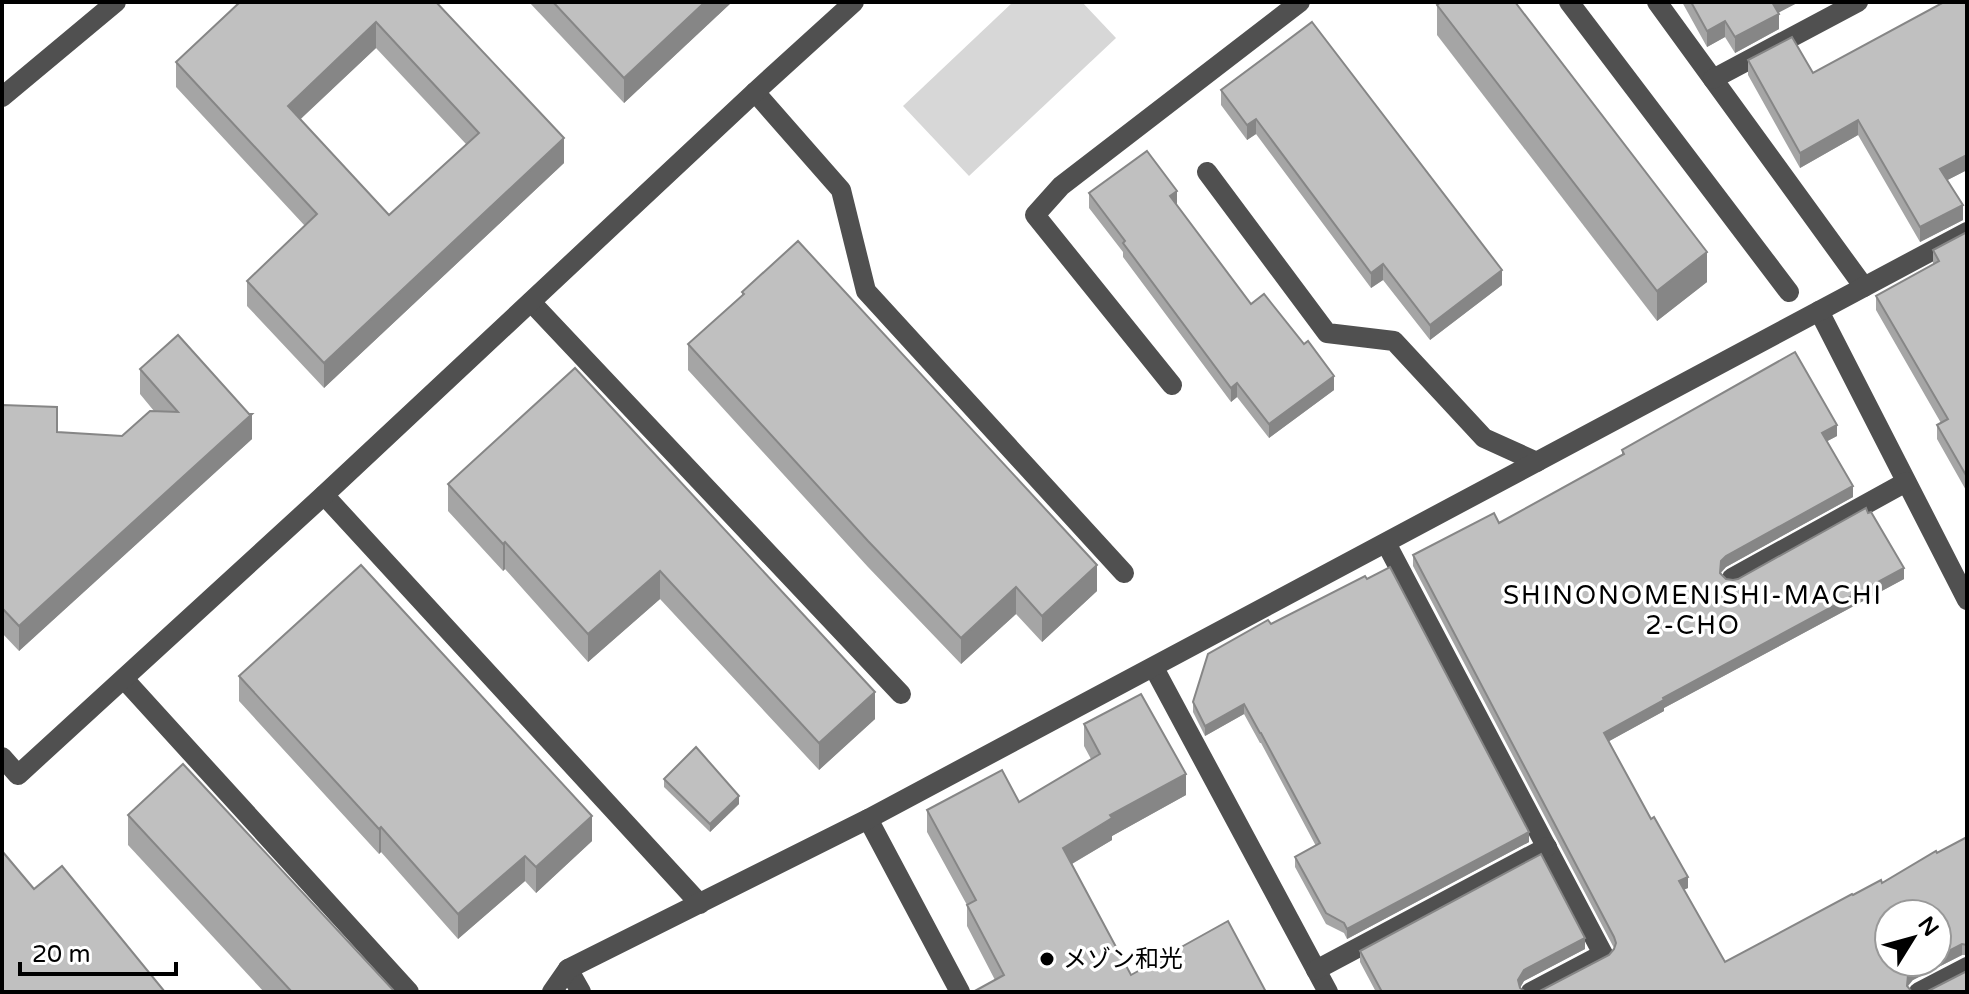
<svg xmlns="http://www.w3.org/2000/svg" width="1969" height="994" viewBox="0 0 1969 994" font-family="'Varela Round','Noto Sans JP',sans-serif">
<style>
.park{fill:#d7d7d7}
.lines{fill:none;stroke-linecap:round;stroke-linejoin:round}
.minor{stroke:#505050;stroke-width:20}
.wall{fill:#a5a5a5;fill-rule:evenodd}
.shaded-wall{fill:#868686}
.building{fill:#c0c0c0;stroke:#868686;stroke-width:2;fill-rule:evenodd}
.poi-dot{fill:#000;stroke:#fff;stroke-width:3}
.labels{text-anchor:middle;dominant-baseline:central;stroke-width:7;stroke-linejoin:round;paint-order:stroke}
.poi-label{font-size:24px;fill:#000;stroke:#fff;text-anchor:start}
.neighbourhood-label{font-size:26px;letter-spacing:2px;fill:#000;stroke:#fff}
</style>
<rect width="100%" height="100%" fill="#fff"/>
<polygon class="park" points="1013,2 1082,2 1116,38 969,176 903,106"/>
<g class="lines">
<g class="minor">
<polyline points="1569,2 1789,292"/>
<polyline points="1657,2 1864,287"/>
<polyline points="1713,79 1858,2"/>
<polyline points="755,92 841,190 866,291 1124,573"/>
<polyline points="2,97 116,2"/>
<polyline points="1207,172 1327,333 1394,341 1484,438 1537,462"/>
<polyline points="531,302 901,694"/>
<polyline points="1819,311 1967,600"/>
<polyline points="1172,385 1035,215 1061,186 1300,2"/>
<polyline points="324,495 700,904"/>
<polyline points="1386,543 1603,954 1531,992"/>
<polyline points="1732,578 1906,482"/>
<polyline points="1154,668 1328,992"/>
<polyline points="124,679 409,992"/>
<polyline points="2,757 18,775 324,495 755,92 854,2"/>
<polyline points="868,819 960,992"/>
<polyline points="568,969 581,992"/>
<polyline points="1316,970 1547,847"/>
<polyline points="552,992 568,969 868,819 1967,232"/>
<polyline points="1919,992 1967,967"/>
</g>
</g>
<g class="wall">
<path d="M 436,2 L 564,163 L 324,388 L 247,306 L 247,281 L 305,226 L 176,87 L 176,62 ZM 376,48 L 466,144 L 389,215 L 300,119 Z"/>
<polygon points="529,2 732,2 624,103"/>
<polygon points="1682,2 1799,2 1778,12 1779,29 1735,53 1725,37 1707,47"/>
<polygon points="1967,2 1967,170 1947,180 1963,220 1920,242 1858,135 1800,168 1748,75 1748,60 1813,73"/>
<polygon points="1437,5 1707,282 1657,321 1437,35"/>
<polygon points="1221,90 1502,285 1430,340 1383,280 1371,288 1256,134 1247,140 1221,105"/>
<polygon points="1089,193 1177,205 1251,304 1334,390 1269,438 1237,397 1231,402 1123,257 1123,252 1089,208"/>
<polygon points="1967,232 1967,492 1937,439 1937,425 1941,423 1876,310 1876,296 1933,265 1933,250"/>
<polygon points="742,292 1097,591 1042,642 1016,614 961,664 868,567 688,370 688,344 742,296"/>
<polygon points="575,368 875,719 819,770 660,599 588,662 505,569 503,571 448,511 448,484"/>
<polygon points="140,369 252,439 19,651 2,633 2,412 57,432 122,436 154,411 140,394"/>
<polygon points="1837,436 1827,441 1853,497 1726,567 1721,573 1726,579 1733,580 1904,579 1664,708 1664,711 1609,741 1688,888 1684,889 1725,962 1853,895 1882,883 1967,837 1967,955 1962,955 1913,980 1609,955 1614,948 1413,566 1413,555 1499,523 1622,455 1622,450"/>
<polygon points="1271,624 1529,842 1347,939 1344,933 1326,924 1295,867 1295,857 1316,846 1261,743 1260,743 1244,714 1205,736 1193,712 1193,702"/>
<polygon points="239,676 592,841 536,893 525,881 458,939 381,852 379,854 239,701"/>
<polygon points="1084,724 1186,795 1112,836 1112,840 1072,864 1131,975 1266,992 995,980 967,926 967,905 927,832 927,810 1019,802 1091,759 1084,746"/>
<polygon points="664,779 739,804 710,832 664,787"/>
<polygon points="128,815 395,992 264,992 128,845"/>
<polygon points="1585,949 1524,981 1520,988 1526,992 1376,992 1360,962 1360,951"/>
</g>
<g class="shaded-wall">
<polygon points="705,2 732,2 624,103 624,78"/>
<polygon points="1772,2 1799,2 1772,16"/>
<polygon points="1779,14 1779,29 1735,53 1735,37"/>
<polygon points="1725,21 1725,37 1707,47 1707,31"/>
<polygon points="376,22 376,48 288,131 288,106"/>
<polygon points="1256,119 1256,134 1247,140 1247,125"/>
<polygon points="1858,120 1858,135 1800,168 1800,153"/>
<polygon points="564,138 564,163 324,388 324,363"/>
<polygon points="1967,155 1967,170 1940,184 1940,169"/>
<polygon points="1177,191 1177,205 1170,196"/>
<polygon points="1963,205 1963,220 1920,242 1920,227"/>
<polygon points="1707,252 1707,282 1657,321 1657,291"/>
<polygon points="1383,264 1383,280 1371,288 1371,273"/>
<polygon points="1502,270 1502,285 1430,340 1430,325"/>
<polygon points="1334,376 1334,390 1269,438 1269,424"/>
<polygon points="1237,383 1237,397 1231,402 1231,388"/>
<polygon points="252,414 252,439 19,651 19,626"/>
<polygon points="1837,425 1837,436 1822,444 1822,433"/>
<polygon points="1853,486 1853,497 1726,567 1721,572 1721,561 1726,556"/>
<polygon points="505,542 505,569 503,571 503,544"/>
<polygon points="1097,565 1097,591 1042,642 1042,616"/>
<polygon points="1904,568 1904,579 1664,708 1664,711 1604,744 1604,733 1663,698"/>
<polygon points="660,571 660,599 588,662 588,634"/>
<polygon points="1016,587 1016,614 961,664 961,638"/>
<polygon points="875,692 875,719 819,770 819,743"/>
<polygon points="1244,704 1244,714 1205,736 1205,726"/>
<polygon points="1186,774 1186,795 1112,836 1112,840 1063,869 1063,848 1110,815"/>
<polygon points="739,796 739,804 710,832 710,824"/>
<polygon points="592,816 592,841 536,893 536,867"/>
<polygon points="381,827 381,852 379,854 379,829"/>
<polygon points="1529,832 1529,842 1347,939 1347,929"/>
<polygon points="525,856 525,881 458,939 458,914"/>
<polygon points="1688,877 1688,888 1679,892 1679,881"/>
<polygon points="1585,938 1585,949 1524,981 1518,991 1518,980 1524,970"/>
<polygon points="1962,944 1962,955 1913,980 1908,986 1908,975 1913,970 1928,962 1937,962 1937,957"/>
</g>
<g class="building">
<path d="M 240,2 L 436,2 L 564,138 L 324,363 L 247,281 L 317,214 L 176,62 ZM 376,22 L 479,133 L 389,215 L 288,106 Z"/>
<polygon points="553,2 705,2 624,78"/>
<polygon points="1441,2 1515,2 1707,252 1657,291 1437,5"/>
<polygon points="1691,2 1772,2 1779,14 1735,37 1725,21 1707,31"/>
<polygon points="1944,2 1967,2 1967,155 1940,169 1963,205 1920,227 1858,120 1800,153 1748,60 1792,37 1813,73"/>
<polygon points="1312,22 1502,270 1430,325 1383,264 1371,273 1256,119 1247,125 1221,90"/>
<polygon points="1147,151 1177,191 1170,196 1251,304 1264,294 1304,344 1308,341 1334,376 1269,424 1237,383 1231,388 1123,243 1125,241 1089,193"/>
<polygon points="1967,232 1967,477 1937,425 1948,419 1876,296 1939,261 1933,250"/>
<polygon points="798,241 1097,565 1042,616 1016,587 961,638 868,541 688,344 744,294 742,292"/>
<polygon points="178,335 249,414 252,414 19,626 2,608 3,405 57,407 57,432 122,436 150,411 178,412 140,369"/>
<polygon points="1795,352 1837,425 1822,433 1853,486 1726,556 1721,561 1720,573 1726,579 1733,580 1738,579 1866,508 1868,513 1871,512 1904,568 1663,698 1664,700 1604,733 1651,819 1654,817 1688,877 1679,881 1725,962 1852,894 1853,895 1881,880 1882,883 1936,851 1937,853 1967,837 1967,945 1962,944 1937,957 1937,914 1889,914 1889,962 1928,962 1913,970 1908,975 1907,986 1912,992 1538,992 1609,955 1614,949 1616,943 1614,937 1413,555 1494,513 1499,523 1624,454 1622,450"/>
<polygon points="575,368 875,692 819,743 660,571 588,634 505,542 503,544 448,484"/>
<polygon points="361,565 592,816 536,867 525,856 458,914 381,827 379,829 239,676"/>
<polygon points="1390,567 1529,832 1347,929 1344,923 1326,913 1295,857 1320,843 1261,733 1260,733 1244,704 1205,726 1193,702 1208,654 1268,620 1271,624 1365,576 1367,579"/>
<polygon points="1141,694 1186,774 1110,815 1112,818 1063,848 1131,975 1228,921 1266,992 973,992 1004,975 967,905 976,900 927,810 1002,770 1019,802 1100,754 1084,724"/>
<polygon points="696,747 739,796 710,824 664,779"/>
<polygon points="183,764 395,992 292,992 128,815"/>
<polygon points="2,851 34,889 62,866 165,992 2,992"/>
<polygon points="1541,854 1585,938 1524,970 1518,980 1520,988 1526,992 1382,992 1360,951"/>
<polygon points="1967,971 1967,992 1926,992"/>
</g>
<circle class="poi-dot" cx="1047" cy="959" r="8"/>
<g class="labels">
<g class="poi-label">
<text x="1063" y="959">メゾン和光</text>
</g>
<g class="neighbourhood-label">
<text x="1693" y="595">SHINONOMENISHI-MACHI<tspan x="1693" dy="30">2-CHO</tspan></text>
</g>
</g>
<rect width="1969" height="994" fill="none" stroke="#000000" stroke-width="8"/>
<g transform="translate(1913 938) rotate(53)"><circle r="38" fill="#ffffff" stroke="#999999" stroke-width="2"/>
<path d="M0-6L14 30L0 20L-14 30Z" fill="#000000"/>
<text y="-12" font-size="22" font-weight="bold" text-anchor="middle" fill="#000000">N</text>
</g>
<path d="M20 962v12h156v-12" fill="none" stroke="#000000" stroke-width="4"/>
<text x="32" y="962" font-size="24" fill="#000000" stroke="#ffffff" stroke-width="6" paint-order="stroke">20 m</text>
</svg>
